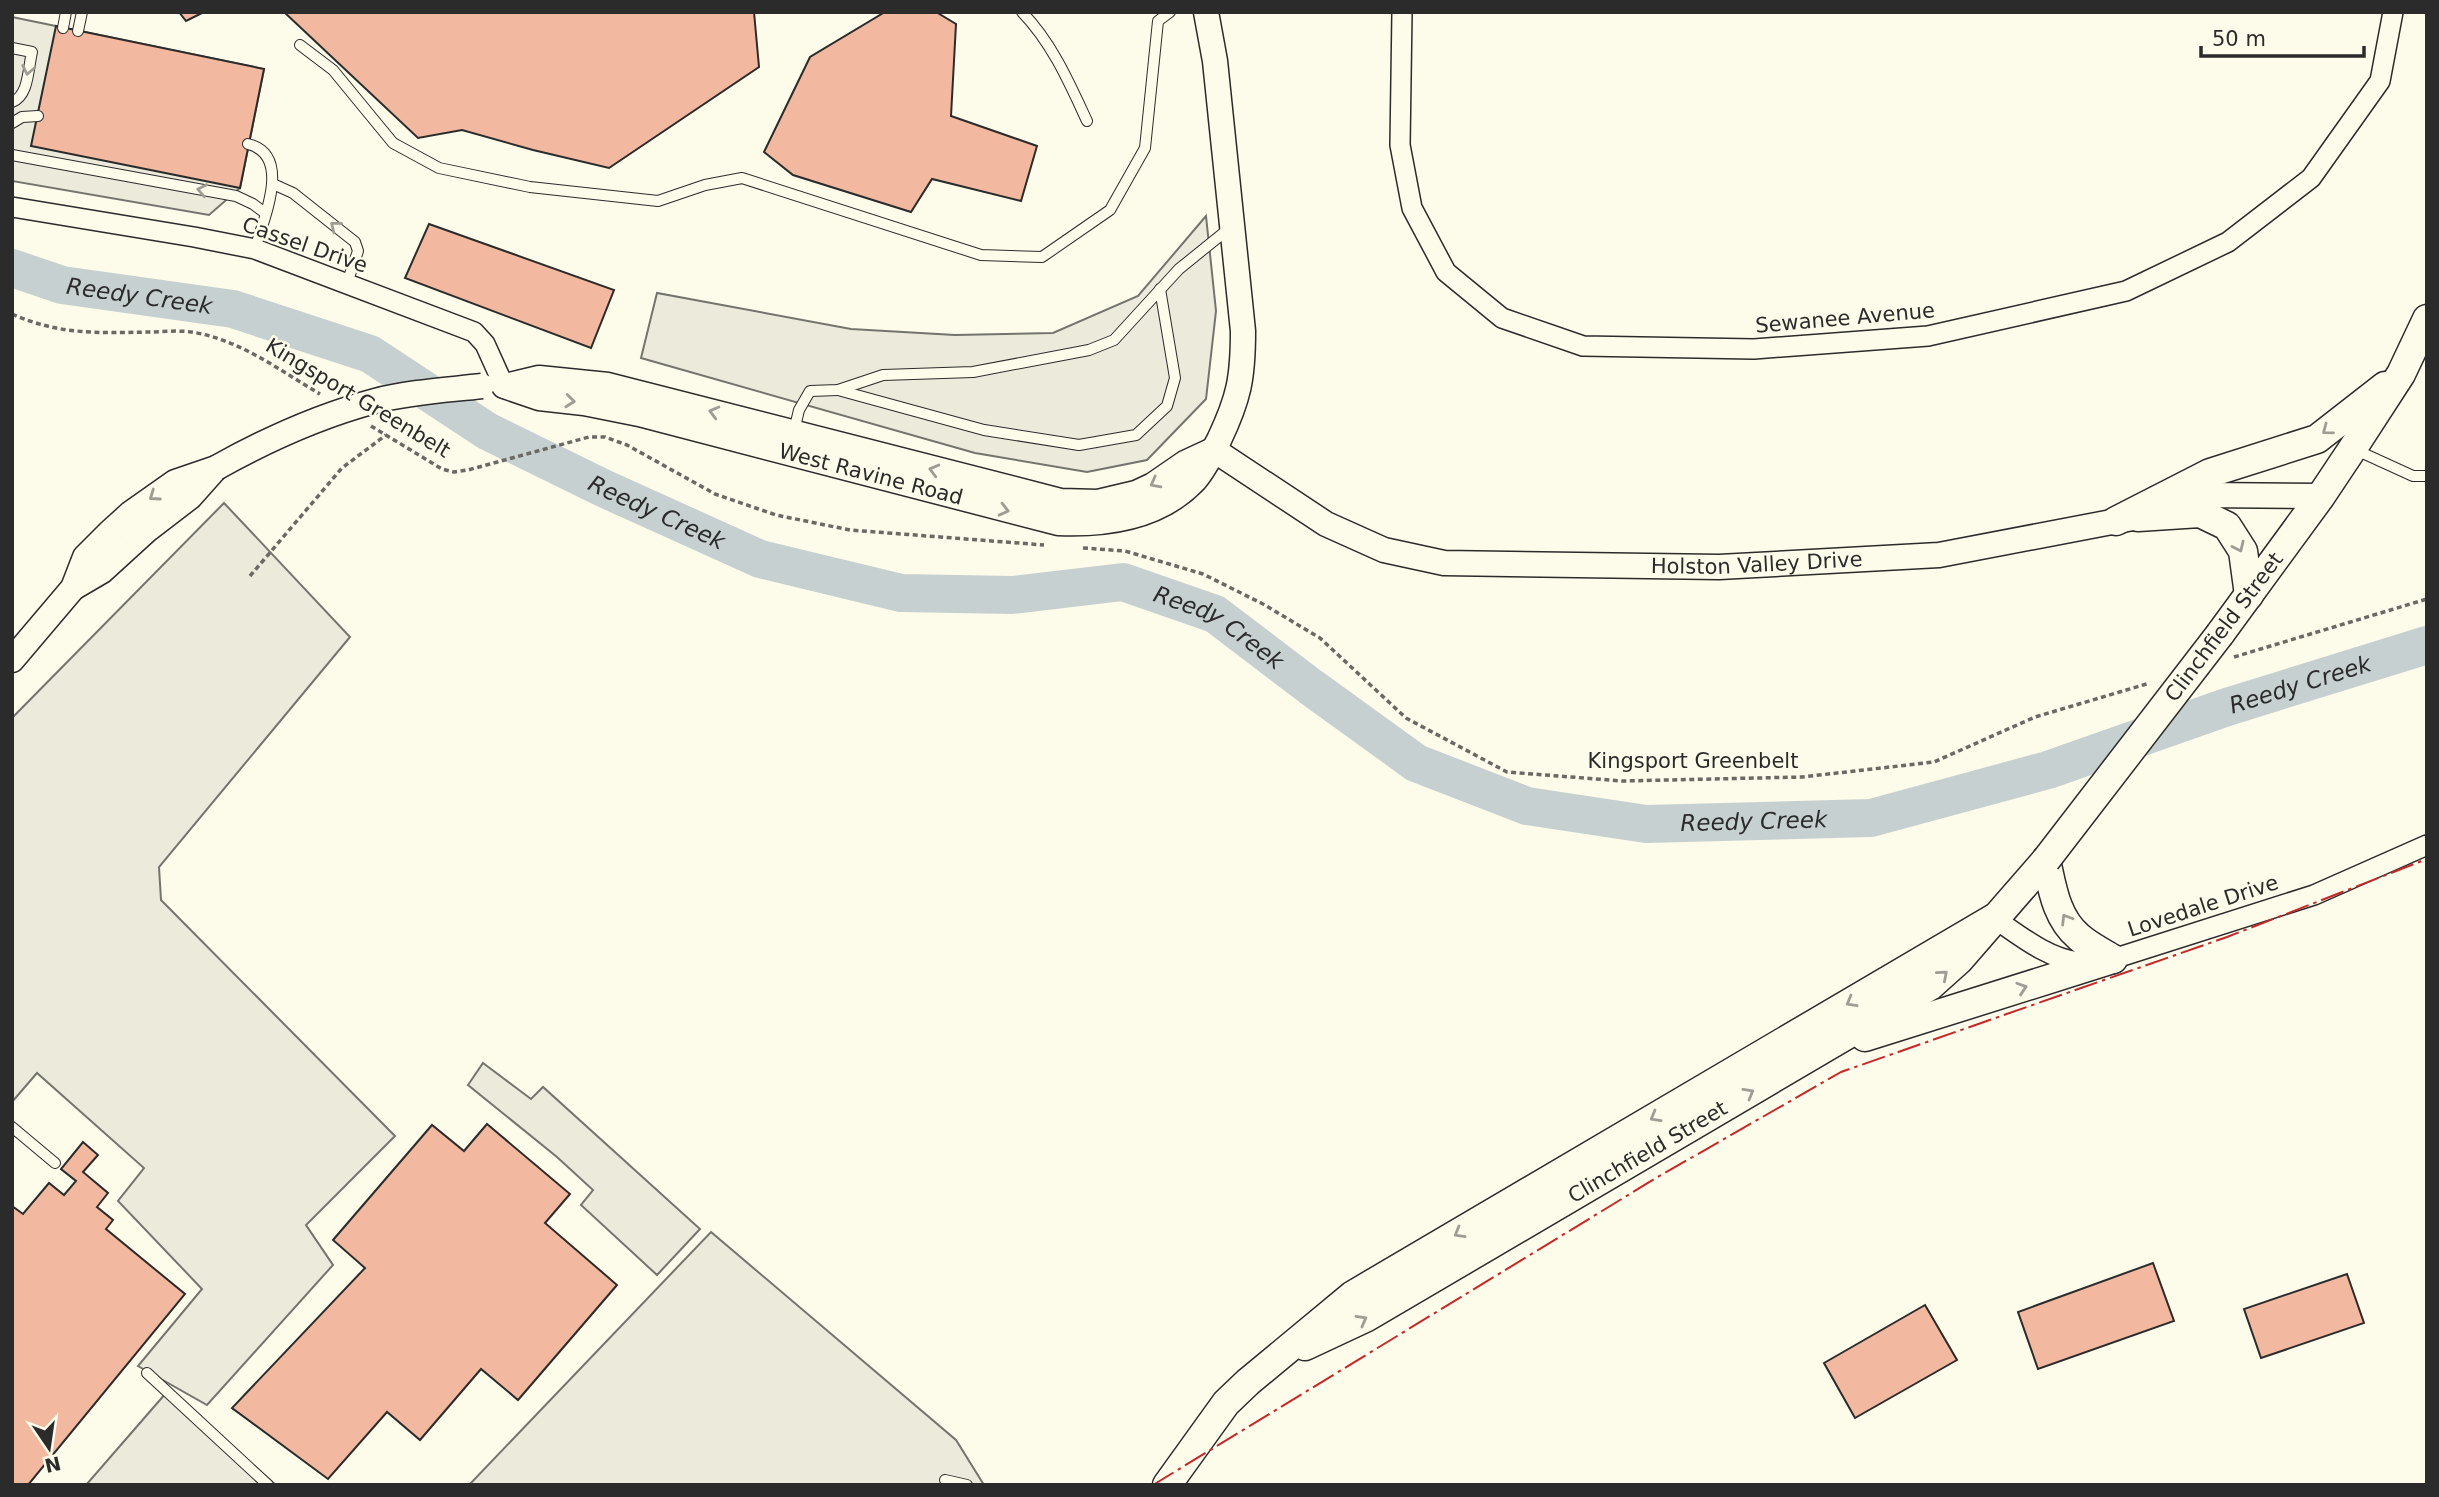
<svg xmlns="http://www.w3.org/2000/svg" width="2439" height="1497" viewBox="0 0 2439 1497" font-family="'DejaVu Sans',sans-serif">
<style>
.parking{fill:#eceadb;stroke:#74746e;stroke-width:2}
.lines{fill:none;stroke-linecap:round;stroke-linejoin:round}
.river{stroke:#c7d0d0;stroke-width:38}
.building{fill:#f2b8a0;stroke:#2b2b2b;stroke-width:2}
.service-casing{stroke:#2b2b2b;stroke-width:12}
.minor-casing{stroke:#2b2b2b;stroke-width:22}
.tertiary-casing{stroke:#2b2b2b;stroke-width:27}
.secondary-casing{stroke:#2b2b2b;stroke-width:31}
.path{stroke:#6a6964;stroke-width:3.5;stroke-dasharray:5 3.5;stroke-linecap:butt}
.service{stroke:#fdfbea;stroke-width:10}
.minor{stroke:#fdfbea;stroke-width:19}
.tertiary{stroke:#fdfbea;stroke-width:24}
.secondary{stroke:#fdfbea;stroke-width:28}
.tertiary-bridge-casing{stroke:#2b2b2b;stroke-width:27;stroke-linecap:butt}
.secondary-bridge-casing{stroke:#2b2b2b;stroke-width:31;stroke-linecap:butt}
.tertiary-bridge{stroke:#fdfbea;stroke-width:24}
.secondary-bridge{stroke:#fdfbea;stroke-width:28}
.power{stroke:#c62828;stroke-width:2;stroke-dasharray:24 5 3.5 5;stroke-linecap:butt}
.oneway{stroke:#9e9d94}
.labels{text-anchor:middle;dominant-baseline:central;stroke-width:5;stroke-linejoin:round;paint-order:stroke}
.street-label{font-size:21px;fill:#2b2b2b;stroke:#fdfbea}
.water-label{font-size:23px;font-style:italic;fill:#2b2b2b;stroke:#fdfbea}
</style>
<rect width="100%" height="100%" fill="#fdfbea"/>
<g class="parking">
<polygon points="12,17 264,69 240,188 209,215 12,181"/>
<polygon points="1206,216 1216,311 1206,399 1147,460 1087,472 975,453 641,358 657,293 851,329 955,335 1053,333 1138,296"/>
<polygon points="224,503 350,637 159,867 161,900 395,1136 306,1225 333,1265 207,1405 138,1366 202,1289 118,1201 144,1168 37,1073 12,1102 12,718"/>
<polygon points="483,1063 531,1099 543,1087 700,1229 657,1275 581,1205 593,1190 557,1157 468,1085"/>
<polygon points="711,1232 956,1440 984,1485 469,1485"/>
<polygon points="166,1393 276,1485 86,1485"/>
</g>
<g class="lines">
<path class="river" id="s1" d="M 12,268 L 62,285 L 233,309 L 370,354 L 487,431 L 603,488 L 760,559 L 901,593 L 1012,595 L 1123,582 L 1215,614 L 1311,687 L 1416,763 L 1527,806 L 1646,824 L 1871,818 L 2048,770 L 2227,707 L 2427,645"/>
</g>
<g class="building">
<polygon points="179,12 204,12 186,21"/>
<polygon points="284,12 754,12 759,67 609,168 533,150 462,130 418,138"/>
<polygon points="885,12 936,12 956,24 951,116 1037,146 1021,201 932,179 911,212 793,175 764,152 810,57"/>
<polygon points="56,26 264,69 240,188 31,146"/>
<polygon points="429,224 614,290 591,348 405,278"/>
<polygon points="487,1124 570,1194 545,1223 617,1285 518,1400 481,1369 420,1440 387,1412 328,1479 232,1408 365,1268 333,1240 432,1125 464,1151"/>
<polygon points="83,1142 98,1155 83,1172 108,1193 97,1207 113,1220 106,1229 185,1294 28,1485 12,1485 12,1206 23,1214 49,1183 64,1195 76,1181 61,1169"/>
<polygon points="2153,1263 2174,1321 2038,1369 2018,1312"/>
<polygon points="2347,1274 2364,1323 2261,1358 2244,1309"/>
<polygon points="1925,1305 1957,1360 1855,1418 1824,1363"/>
</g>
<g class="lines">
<g class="service-casing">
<g id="service">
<path d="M 1022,12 C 1052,43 1069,82 1087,121"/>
<polyline points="63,28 66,12"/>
<polyline points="78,31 82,12"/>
<polyline points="300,45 333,70 393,143 439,168 530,187 658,201 705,185 742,178 981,255 1042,257 1110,210 1145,148 1158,21 1170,12"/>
<path d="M 12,48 L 32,52 C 28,68 29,96 12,102"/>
<polyline points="12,123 22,117 38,116"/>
<path d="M 248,144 C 293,155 263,220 255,249"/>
<polyline points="12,155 236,196 253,204 265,213"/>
<polyline points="273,184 293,193 355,242 358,251 347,283"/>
<polyline points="838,390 984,430 1079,445 1136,435 1167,406 1175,378 1160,289"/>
<polyline points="794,431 799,410 810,391 838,390 883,375 973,372 1089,350 1114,340 1179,269 1231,227"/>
<polyline points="2356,450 2413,476 2427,476"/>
<polyline points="12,1127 55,1163"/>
<polyline points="147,1373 268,1485"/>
<polyline points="945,1480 967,1485"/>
</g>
</g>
<g class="minor-casing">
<g id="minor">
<polyline points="1402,12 1400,145 1412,208 1446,272 1502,318 1583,346 1754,349 1928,336 2126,291 2228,242 2311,178 2380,81 2393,12"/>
<polyline points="12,207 194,237 255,249 474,332 485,344 504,386"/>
<path d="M 1994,918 C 2019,935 2048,959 2079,962 C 2090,963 2102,960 2113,959 L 2314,895 L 2427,845"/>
</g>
</g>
<g class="tertiary-casing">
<g id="tertiary">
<path id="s2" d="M 504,386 L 539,398 L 584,403 L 639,414 L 1058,523 C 1105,525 1158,518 1193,482 C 1204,471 1212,453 1219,440 C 1239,398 1243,378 1243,331 L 1215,61 L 1206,12"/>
<polyline points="505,386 539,378 608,385 1061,501 1098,502 1136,493 1153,485 1185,463 1213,450"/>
<path id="s3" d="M 1214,450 L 1326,524 L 1384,550 L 1444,563 L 1719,567 L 1939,555 L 2138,517 L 2205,495 L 2321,496"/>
<polyline points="73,588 102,571 147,530 190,497 214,470"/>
<polyline points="12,660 73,588 85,557 109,533 131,513 175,482 216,468"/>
</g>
</g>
<g class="secondary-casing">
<g id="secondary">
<polyline points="2138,517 2200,513 2227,526 2243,551 2249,595"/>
<polyline points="2116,521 2210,473 2317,439 2385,386"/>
<polyline points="2220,634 2321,496 2353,448 2401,374 2427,319"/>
<path d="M 2046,860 C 2052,887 2056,918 2079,937 C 2089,946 2102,952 2113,959"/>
<polyline points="1865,1037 2113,959"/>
<path id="s4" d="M 1305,1346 L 1367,1317 L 1930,986 L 1959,960 L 2046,860"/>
<polyline points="1167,1485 1226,1403 1248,1382 1353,1295 1994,918"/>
</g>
</g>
<g class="path">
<path d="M 12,314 C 59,335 98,333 148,332 C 162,332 177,330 191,332 C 239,339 279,370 320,394"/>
<polyline points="371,426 442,469 454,472 468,470 589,437 605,437 627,445 715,494 776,515 850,530 1044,545"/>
<polyline points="1083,548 1125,551 1203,574 1263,604 1320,638 1406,718 1507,772 1622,781 1802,777 1934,762 2035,717 2150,683"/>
<polyline points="250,576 342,468 386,435"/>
<polyline points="2234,657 2427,599"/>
</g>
<use href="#service" class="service"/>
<use href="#minor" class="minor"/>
<use href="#tertiary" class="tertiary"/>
<use href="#secondary" class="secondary"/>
<g class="tertiary-bridge-casing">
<path id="tertiary-bridge" d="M 216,468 C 266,440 319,416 375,401 C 410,392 447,390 482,386"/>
</g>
<g class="secondary-bridge-casing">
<polyline id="secondary-bridge" points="2046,860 2220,634"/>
</g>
<use href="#tertiary-bridge" class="tertiary-bridge"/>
<use href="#secondary-bridge" class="secondary-bridge"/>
<polyline class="power" points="1153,1485 1656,1178 1841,1072 2227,937 2427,859"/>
</g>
<defs><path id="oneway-chevron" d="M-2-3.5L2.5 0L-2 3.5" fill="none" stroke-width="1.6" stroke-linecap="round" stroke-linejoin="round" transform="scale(1.75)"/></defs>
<g class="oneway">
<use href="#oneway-chevron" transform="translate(28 70) rotate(101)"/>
<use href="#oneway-chevron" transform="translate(202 190) rotate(-169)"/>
<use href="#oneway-chevron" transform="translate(335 226) rotate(-142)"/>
<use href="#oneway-chevron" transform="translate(570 401) rotate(6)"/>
<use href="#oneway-chevron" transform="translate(714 412) rotate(-165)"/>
<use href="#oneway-chevron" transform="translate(2327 430) rotate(143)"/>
<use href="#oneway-chevron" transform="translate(934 470) rotate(-165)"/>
<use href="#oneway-chevron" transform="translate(1155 483) rotate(152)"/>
<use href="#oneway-chevron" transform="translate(154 496) rotate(145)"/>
<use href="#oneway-chevron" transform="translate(1004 510) rotate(14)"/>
<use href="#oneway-chevron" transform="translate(2239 547) rotate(65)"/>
<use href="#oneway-chevron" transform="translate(2066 919) rotate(-122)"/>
<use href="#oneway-chevron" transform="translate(1943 975) rotate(-41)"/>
<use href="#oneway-chevron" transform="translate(2022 988) rotate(-18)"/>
<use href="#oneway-chevron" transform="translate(1851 1002) rotate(150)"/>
<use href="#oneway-chevron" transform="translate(1749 1093) rotate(-30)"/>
<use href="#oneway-chevron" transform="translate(1655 1117) rotate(150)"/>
<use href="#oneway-chevron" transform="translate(1459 1233) rotate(150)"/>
<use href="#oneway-chevron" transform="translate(1362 1320) rotate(-29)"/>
</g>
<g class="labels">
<g class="street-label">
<text transform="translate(305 245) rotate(19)">Cassel Drive</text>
<text transform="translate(1845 318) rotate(-5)">Sewanee Avenue</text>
<text transform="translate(358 398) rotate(31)">Kingsport Greenbelt</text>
<text stroke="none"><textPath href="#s2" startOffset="378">West Ravine Road</textPath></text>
<text stroke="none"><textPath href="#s3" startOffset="572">Holston Valley Drive</textPath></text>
<text transform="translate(2224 627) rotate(-53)">Clinchfield Street</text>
<text x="1693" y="761">Kingsport Greenbelt</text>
<text transform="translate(2203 906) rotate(-18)">Lovedale Drive</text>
<text stroke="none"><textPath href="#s4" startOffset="394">Clinchfield Street</textPath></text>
</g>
<g class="water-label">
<text stroke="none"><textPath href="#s1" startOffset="131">Reedy Creek</textPath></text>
<text stroke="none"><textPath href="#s1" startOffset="698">Reedy Creek</textPath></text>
<text stroke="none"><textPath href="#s1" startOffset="1286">Reedy Creek</textPath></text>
<text stroke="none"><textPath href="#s1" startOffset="2441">Reedy Creek</textPath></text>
<text stroke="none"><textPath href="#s1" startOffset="1874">Reedy Creek</textPath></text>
</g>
</g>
<rect width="2439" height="1497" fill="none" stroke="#2b2b2b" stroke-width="28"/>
<g transform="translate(49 1448) rotate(167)" stroke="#fdfbea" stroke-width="5" paint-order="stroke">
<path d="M0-5L12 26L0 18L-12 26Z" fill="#2b2b2b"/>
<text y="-10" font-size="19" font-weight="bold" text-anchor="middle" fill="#2b2b2b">N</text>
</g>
<path d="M2201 46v10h163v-10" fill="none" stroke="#2b2b2b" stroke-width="3.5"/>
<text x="2212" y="46" font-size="21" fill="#2b2b2b" stroke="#fdfbea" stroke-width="5" paint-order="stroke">50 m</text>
</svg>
